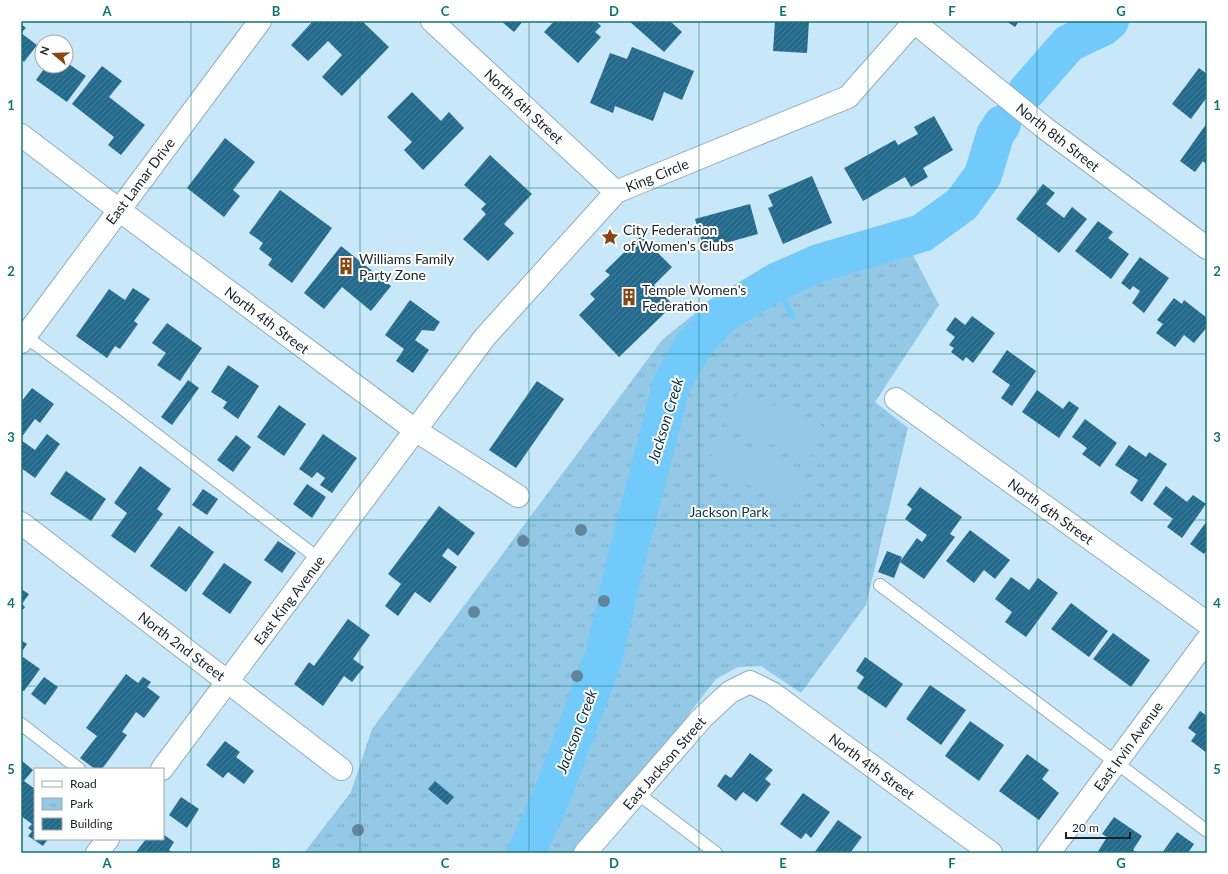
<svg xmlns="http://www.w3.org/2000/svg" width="1228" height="874" viewBox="0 0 1228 874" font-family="Lato,sans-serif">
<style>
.park{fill:url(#park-tufts)}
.pitch{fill:#93c9e7}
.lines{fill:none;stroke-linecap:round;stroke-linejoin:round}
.stream{stroke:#71caf9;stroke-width:6}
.river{stroke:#71caf9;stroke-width:38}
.building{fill:url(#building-hatch)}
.service-casing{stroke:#90aebf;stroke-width:14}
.minor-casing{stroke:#90aebf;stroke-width:24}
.service{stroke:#fff;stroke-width:12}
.minor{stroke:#fff;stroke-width:22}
.tree{fill:#628699}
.grid{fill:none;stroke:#0f766e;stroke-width:1;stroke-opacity:0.55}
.labels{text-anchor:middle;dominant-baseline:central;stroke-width:4;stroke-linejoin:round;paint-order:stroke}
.street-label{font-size:14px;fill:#172229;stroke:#fff}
.poi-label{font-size:14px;fill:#172229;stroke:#fff;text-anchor:start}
.park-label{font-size:14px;fill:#0e374a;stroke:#fff}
.water-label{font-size:15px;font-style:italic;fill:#052f42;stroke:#fff}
.neatline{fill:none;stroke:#0f766e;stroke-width:1.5}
.grid-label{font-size:13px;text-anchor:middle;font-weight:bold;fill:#0f766e}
</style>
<defs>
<pattern id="park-tufts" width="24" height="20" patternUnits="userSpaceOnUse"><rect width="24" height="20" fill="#93c9e7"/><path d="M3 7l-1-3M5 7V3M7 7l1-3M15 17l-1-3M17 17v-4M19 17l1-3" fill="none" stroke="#7eacc6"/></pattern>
<pattern id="building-hatch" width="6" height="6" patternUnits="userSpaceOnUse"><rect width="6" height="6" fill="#246a8c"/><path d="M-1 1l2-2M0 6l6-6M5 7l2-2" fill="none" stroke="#497f99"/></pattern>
</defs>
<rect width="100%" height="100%" fill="#c8e7f9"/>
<polygon class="park" points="901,232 939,305 875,402 908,428 866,605 801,693 761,666 738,667 716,679 691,711 594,853 304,853 351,792 372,729 662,340 715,297"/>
<g class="pitch">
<polygon points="739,390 823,426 809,460 725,424"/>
<polygon points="719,436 806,471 793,503 706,468"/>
</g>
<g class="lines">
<polyline class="stream" points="776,282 792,316"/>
<g class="river">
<polyline points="1027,91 1069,43 1103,27 1110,21"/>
<polyline points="526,853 552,795 604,656 625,564 672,383 693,346 720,316 776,282 819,263 922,233 962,204 983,175 995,135 1002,124"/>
</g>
</g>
<g class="building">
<polygon points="313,21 362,21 389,47 342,96 322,77 342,55 328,41 308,61 291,45"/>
<polygon points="501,21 523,21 514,32"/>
<polygon points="554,21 596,21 601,26 595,32 601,37 578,63 544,32"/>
<polygon points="629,21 670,21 682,32 664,52"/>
<polygon points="775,21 809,21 807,53 773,51"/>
<polygon points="1006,21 1019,21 1015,27"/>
<polygon points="21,24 26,28 21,33 37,45 24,62 21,59"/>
<polygon points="632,47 694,71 682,100 664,92 653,121 615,106 613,113 590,103 610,53 627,59"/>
<polygon points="66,62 86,76 67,102 36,80 46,66 66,66"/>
<polygon points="102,66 122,81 109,97 145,125 121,155 108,145 114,137 72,104"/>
<polygon points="1199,68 1207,74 1207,97 1191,119 1172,104"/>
<polygon points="412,92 441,121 449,112 464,128 423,170 404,150 412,142 387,117"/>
<polygon points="934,116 953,150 923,168 928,177 911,187 905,177 863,201 844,168 895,140 898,145 918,134 914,127"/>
<polygon points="1207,123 1207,165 1203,161 1195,172 1180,161"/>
<polygon points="225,138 255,162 233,190 240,196 224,217 187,188"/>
<polygon points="490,155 532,194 504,224 514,233 488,261 463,239 486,214 481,209 486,204 464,185"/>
<polygon points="812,176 832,223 783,244 768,208 773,206 768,195"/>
<polygon points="1043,184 1055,193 1046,204 1064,218 1072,207 1087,219 1059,253 1016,219"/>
<polygon points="280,190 332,228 292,283 268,265 272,259 259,249 263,243 249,233"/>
<polygon points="750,204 758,234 704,249 695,219"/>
<polygon points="1098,221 1113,232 1108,238 1129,254 1111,279 1075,251"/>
<polygon points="641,236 672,267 654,285 673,305 619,357 579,315 595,299 590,294 610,275 605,271"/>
<polygon points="341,246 391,286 371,311 342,287 324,309 304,293"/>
<polygon points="1140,257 1169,278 1144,313 1132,303 1140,291 1133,286 1130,290 1121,283"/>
<polygon points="133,288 150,299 134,321 138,324 120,349 115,346 107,358 76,336 109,289 125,300"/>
<polygon points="1174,298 1182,304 1184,300 1207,318 1207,327 1194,343 1184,335 1175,347 1156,333 1163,324 1157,320"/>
<polygon points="410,300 440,322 434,331 422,330 415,340 429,350 413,373 396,361 404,349 385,335"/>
<polygon points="972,316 995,333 973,363 966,357 963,361 951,352 954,348 949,345 955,337 946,330 955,317 965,325"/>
<polygon points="167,323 202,348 180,381 157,365 166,353 152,343"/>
<polygon points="1007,350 1036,371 1012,406 1001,398 1010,385 992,372"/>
<polygon points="228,365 259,386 238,419 223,408 227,402 211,392"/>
<polygon points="188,380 199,388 172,425 161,417"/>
<polygon points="537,381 564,399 516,468 489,450"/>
<polygon points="32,388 54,404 40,423 35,419 21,438 21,402"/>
<polygon points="1037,390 1063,409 1069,401 1079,408 1059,438 1022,412"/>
<polygon points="279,405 306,424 284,456 257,437"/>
<polygon points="1085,419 1117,443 1100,467 1082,454 1087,448 1072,437"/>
<polygon points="47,434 60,444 35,478 21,468 21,440 35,450"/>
<polygon points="323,434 357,458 332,493 320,485 325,478 317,472 312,478 299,469"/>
<polygon points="236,435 251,447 233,472 217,460"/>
<polygon points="1129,445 1146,457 1149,452 1167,464 1142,502 1130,493 1138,480 1115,465"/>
<polygon points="140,466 171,489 157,509 163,514 135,553 111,536 127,513 114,503"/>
<polygon points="66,471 106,499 91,521 50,494"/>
<polygon points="307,484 326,497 312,518 293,504"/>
<polygon points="1166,486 1187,502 1193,495 1206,504 1182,538 1167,527 1173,519 1153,504"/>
<polygon points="920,487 962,517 950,534 955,537 924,579 900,562 917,538 922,542 927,535 905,519 912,509 907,505"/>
<polygon points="203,489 218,499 207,515 192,505"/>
<polygon points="439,506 475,533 458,556 448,548 442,556 457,567 430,603 415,592 398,616 385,606 401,584 388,574"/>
<polygon points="1207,521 1207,550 1204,554 1190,544"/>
<polygon points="179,526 214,552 186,592 150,566"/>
<polygon points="970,530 1010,560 995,579 984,570 974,583 946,561"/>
<polygon points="278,541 296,553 282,573 264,560"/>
<polygon points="887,551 902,557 894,578 878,572"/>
<polygon points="224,563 252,582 230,614 202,594"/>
<polygon points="1011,577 1029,590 1038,578 1058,593 1026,637 1005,622 1012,612 995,599"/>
<polygon points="21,589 29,594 22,604 25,607 21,612"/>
<polygon points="1071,603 1108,631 1089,657 1051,629"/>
<polygon points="348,619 370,635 353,659 364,667 352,682 344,676 323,706 294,684 309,662 314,666"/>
<polygon points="1113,633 1150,660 1131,687 1093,659"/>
<polygon points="21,640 27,644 21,653"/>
<polygon points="23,657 40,669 24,691 21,691 21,659"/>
<polygon points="865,657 903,684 886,708 857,688 864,677 856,671"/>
<polygon points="126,674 138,683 143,677 151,682 147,687 160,697 144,718 136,712 122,732 127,735 102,769 95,769 80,758 97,736 86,728"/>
<polygon points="44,677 58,687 45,705 31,694"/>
<polygon points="930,685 966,710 941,745 906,719"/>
<polygon points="1200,711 1207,716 1207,753 1191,741 1196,734 1188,728"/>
<polygon points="970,721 1004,745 979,781 945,756"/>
<polygon points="225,741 240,752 236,757 254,771 244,784 228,772 223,778 206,765"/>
<polygon points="750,753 773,770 765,779 771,784 757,802 743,792 736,801 717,786 725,774 731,778"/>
<polygon points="1027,754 1049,770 1042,779 1059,793 1039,820 999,791"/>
<polygon points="21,760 33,770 24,781 35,789 35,839 48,839 43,846 28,836 32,831 28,828 32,824 21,816"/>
<polygon points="435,781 454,797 447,805 428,789"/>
<polygon points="803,793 830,812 811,838 806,833 801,839 780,824"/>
<polygon points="181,797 199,809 187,828 169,815"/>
<polygon points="1114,817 1142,836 1133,850 1138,853 1097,853 1107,837 1102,834"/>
<polygon points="838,820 862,837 850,853 814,853"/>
<polygon points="1177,832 1194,844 1188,853 1162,853"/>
<polygon points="163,834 174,842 169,850 173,853 136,852 146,839 163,839"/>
</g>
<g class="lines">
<g class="service-casing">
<g id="service">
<polyline points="22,334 115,403 319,559"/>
<polyline points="880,585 1207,831"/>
<polyline points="21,724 79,769"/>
<polyline points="637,793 716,853"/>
</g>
</g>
<g class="minor-casing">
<g id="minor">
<polyline points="432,21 616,192"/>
<polyline points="913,21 1046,129 1207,248"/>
<polyline points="21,135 119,210 415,430 518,496"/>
<polyline points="21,342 260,21"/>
<polyline points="896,399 1207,623"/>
<polyline points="21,523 341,769"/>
<polyline points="162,769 485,337 616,192 848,97 915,21"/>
<polyline points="97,853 108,839"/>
<polyline points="585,853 702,718 730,692 750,682 772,693 991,853"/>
<polyline points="1049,853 1207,640"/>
</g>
</g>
<use href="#service" class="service"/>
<use href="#minor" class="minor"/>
</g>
<g class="tree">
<circle cx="581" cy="530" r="6"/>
<circle cx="523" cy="541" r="6"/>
<circle cx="604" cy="601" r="6"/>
<circle cx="474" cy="612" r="6"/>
<circle cx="577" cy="676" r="6"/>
<circle cx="358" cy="830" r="6"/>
</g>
<path class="grid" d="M 191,21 L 191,853M 360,21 L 360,853M 529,21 L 529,853M 699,21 L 699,853M 868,21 L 868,853M 1037,21 L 1037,853M 21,188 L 1207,188M 21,354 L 1207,354M 21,520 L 1207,520M 21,686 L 1207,686"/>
<defs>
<g id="sight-bare" transform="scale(1.38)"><path d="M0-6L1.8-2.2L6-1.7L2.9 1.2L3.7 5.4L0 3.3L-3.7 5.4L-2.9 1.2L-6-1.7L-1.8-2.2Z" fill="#884613" stroke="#fff" stroke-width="2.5" paint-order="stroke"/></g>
<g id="building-bare" transform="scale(1.38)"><path d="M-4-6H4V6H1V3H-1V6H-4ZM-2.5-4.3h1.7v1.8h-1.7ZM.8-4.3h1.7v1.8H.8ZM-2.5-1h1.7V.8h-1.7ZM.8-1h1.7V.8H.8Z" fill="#884613" stroke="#fff" stroke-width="2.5" paint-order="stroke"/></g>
</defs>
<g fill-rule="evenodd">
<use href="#sight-bare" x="610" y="237"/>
<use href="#building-bare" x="346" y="266"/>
<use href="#building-bare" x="629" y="297"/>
</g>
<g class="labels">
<g class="street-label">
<text transform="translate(524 106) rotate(43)">North 6th Street</text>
<text transform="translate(1058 137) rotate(38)">North 8th Street</text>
<text transform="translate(657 175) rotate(-22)">King Circle</text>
<text transform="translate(140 181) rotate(-53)">East Lamar Drive</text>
<text transform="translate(267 320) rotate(37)">North 4th Street</text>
<text transform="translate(1051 511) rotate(36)">North 6th Street</text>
<text transform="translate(289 600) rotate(-53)">East King Avenue</text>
<text transform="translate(182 646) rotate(37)">North 2nd Street</text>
<text transform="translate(1128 746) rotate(-54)">East Irvin Avenue</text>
<text transform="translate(664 763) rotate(-49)">East Jackson Street</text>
<text transform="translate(872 766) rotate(36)">North 4th Street</text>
</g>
<g class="poi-label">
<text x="623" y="229">City Federation<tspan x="623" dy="16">of Women's Clubs</tspan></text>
<text x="359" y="258">Williams Family<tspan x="359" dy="16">Party Zone</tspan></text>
<text x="642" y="289">Temple Women's<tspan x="642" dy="16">Federation</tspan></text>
</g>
<g class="park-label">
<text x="729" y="511">Jackson Park</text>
</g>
<g class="water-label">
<text transform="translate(665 420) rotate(-73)">Jackson Creek</text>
<text transform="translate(576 731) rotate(-69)">Jackson Creek</text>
</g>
</g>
<rect width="1228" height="874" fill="none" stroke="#ffffff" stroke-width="44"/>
<rect x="34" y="768" width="130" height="72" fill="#ffffff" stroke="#a2a7a9"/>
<rect x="42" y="781" width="20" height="6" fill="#ffffff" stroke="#a2a7a9"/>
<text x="70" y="788" font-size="12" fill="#172229">Road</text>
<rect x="42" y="798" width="20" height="12" fill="url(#park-tufts)" stroke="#a2a7a9"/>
<text x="70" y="808" font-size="12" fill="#172229">Park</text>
<rect x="42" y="818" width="20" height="12" fill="url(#building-hatch)" stroke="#a2a7a9"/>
<text x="70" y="828" font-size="12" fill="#172229">Building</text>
<g transform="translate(54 54) rotate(289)"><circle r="19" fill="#ffffff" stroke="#a2a7a9"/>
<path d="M0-3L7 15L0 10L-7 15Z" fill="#884613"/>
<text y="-6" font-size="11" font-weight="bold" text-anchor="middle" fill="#172229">N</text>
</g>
<path d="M1066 832v6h64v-6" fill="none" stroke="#172229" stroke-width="2"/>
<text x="1072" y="832" font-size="12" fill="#172229" stroke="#ffffff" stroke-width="3" paint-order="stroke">20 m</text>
<rect x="22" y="22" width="1184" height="830" class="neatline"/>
<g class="grid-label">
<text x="107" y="16">A</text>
<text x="276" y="16">B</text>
<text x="445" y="16">C</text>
<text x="614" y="16">D</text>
<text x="783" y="16">E</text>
<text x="952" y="16">F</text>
<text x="1121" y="16">G</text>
<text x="11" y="110">1</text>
<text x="1217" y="110">1</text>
<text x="11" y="276">2</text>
<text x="1217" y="276">2</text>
<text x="11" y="442">3</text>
<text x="1217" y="442">3</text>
<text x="11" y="608">4</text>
<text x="1217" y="608">4</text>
<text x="11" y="774">5</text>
<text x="1217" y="774">5</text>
<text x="107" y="868">A</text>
<text x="276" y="868">B</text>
<text x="445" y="868">C</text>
<text x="614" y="868">D</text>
<text x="783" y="868">E</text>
<text x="952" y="868">F</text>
<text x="1121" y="868">G</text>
</g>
</svg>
